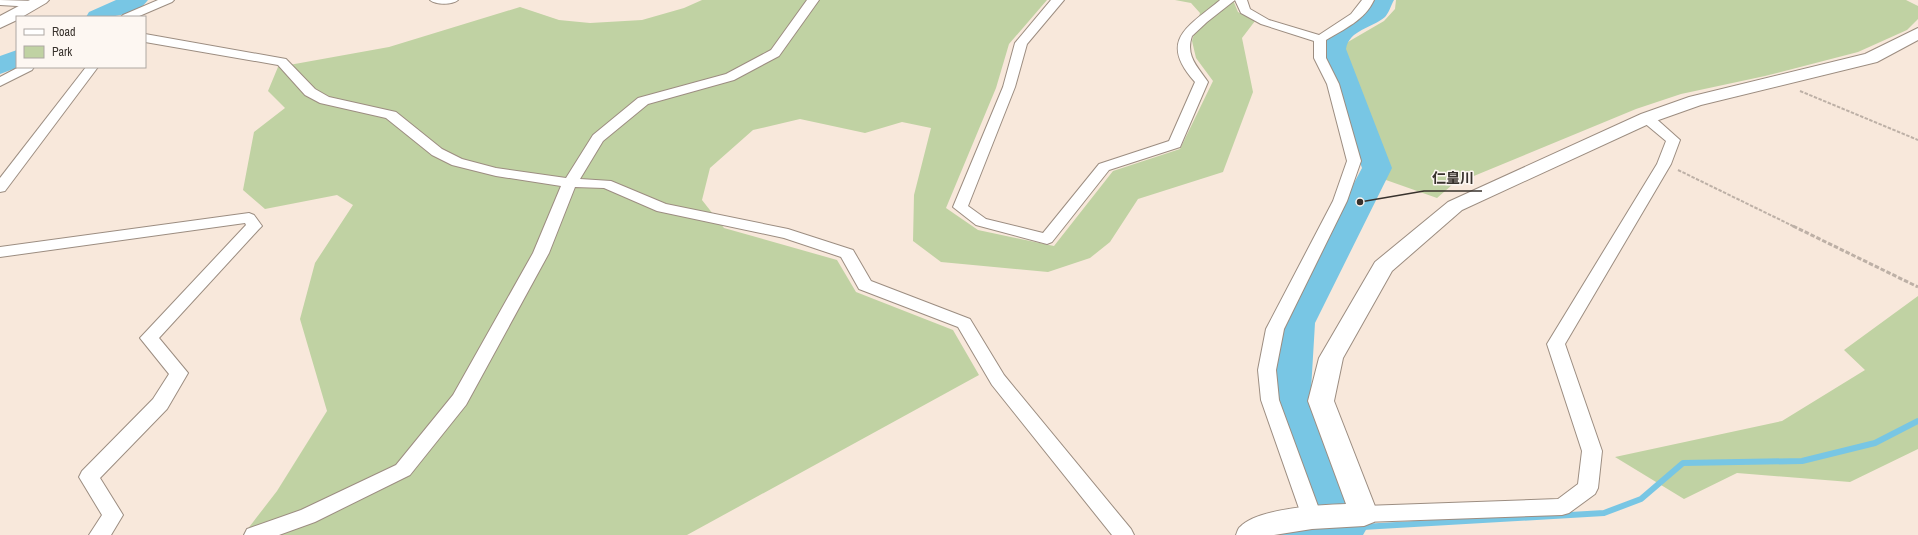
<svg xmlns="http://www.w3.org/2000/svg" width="1918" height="535" viewBox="0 0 1918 535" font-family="'Archivo Narrow','Noto Sans JP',sans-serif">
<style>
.green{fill:#c0d2a3}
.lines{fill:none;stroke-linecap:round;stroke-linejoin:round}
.stream{stroke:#78c6e4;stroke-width:6}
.river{fill:#78c6e4;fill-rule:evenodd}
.street-casing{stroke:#9c8d81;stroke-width:2}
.secondary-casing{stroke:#9c8d81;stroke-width:2}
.path-far1{stroke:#bdb0a6;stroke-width:2;stroke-dasharray:3.5 1.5;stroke-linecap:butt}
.path{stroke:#bdb0a6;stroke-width:3;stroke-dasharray:4.5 2;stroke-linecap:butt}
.street{fill:#fff;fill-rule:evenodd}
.secondary{fill:#fff;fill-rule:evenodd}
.leader{fill:none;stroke:#38322d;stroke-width:1.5}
.callout-dot{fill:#38322d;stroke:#fdf7f2;stroke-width:1.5}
.callout-label{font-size:14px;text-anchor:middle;font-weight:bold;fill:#38322d;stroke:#fdf7f2;stroke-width:3;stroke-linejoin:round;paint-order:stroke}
</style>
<rect width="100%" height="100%" fill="#f8e8db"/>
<g class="green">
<polygon points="702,0 1047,0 1009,44 996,88 946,208 978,230 1054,246 1113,171 1180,149 1213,81 1196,58 1192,41 1200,13 1191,3 1175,0 1233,0 1238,12 1255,21 1242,38 1253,92 1223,172 1138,199 1110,242 1090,258 1048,272 941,262 913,241 914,195 931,128 902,122 865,133 800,119 753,130 710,168 702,200 724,228 837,260 856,292 953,330 979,375 687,535 243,535 277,491 327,411 300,319 315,263 353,205 337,195 265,209 243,190 254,132 285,108 268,91 278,67 389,47 520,7 559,20 590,23 642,20 684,8"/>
<polygon points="1396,0 1906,0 1918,6 1918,19 1907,30 1858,52 1765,76 1681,94 1636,109 1452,185 1437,198 1386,180 1341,46 1384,21 1395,9"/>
<polygon points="1918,296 1918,449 1850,482 1737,473 1684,499 1615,457 1782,421 1865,370 1844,350"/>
</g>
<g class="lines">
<polyline class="stream" points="1345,528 1604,513 1641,499 1683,463 1802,461 1875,443 1918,421"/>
<g class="river">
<path d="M 116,0 L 148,0 C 135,18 106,17 86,17 L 89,12 Z"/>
<path d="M 1370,0 L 1394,0 C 1391,5 1389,13 1385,17 C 1372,28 1349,30 1346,49 L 1392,168 L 1315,323 L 1311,390 L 1352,500 L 1347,510 L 1361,515 L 1367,528 L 1363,535 L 1279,535 L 1285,522 L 1301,517 L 1320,514 L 1316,512 L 1310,500 L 1273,390 L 1279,323 L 1362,168 L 1320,49 C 1327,17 1359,22 1370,0 Z"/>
<polygon points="17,50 17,67 19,67 0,74 0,56"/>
</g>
<g class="street-casing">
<g id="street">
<polygon points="0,0 34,1 40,4 34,7 0,5"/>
<polygon points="158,0 174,0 172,2 137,17 121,17 123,15"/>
<path d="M 430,0 L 458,0 C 452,5 436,5 430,0 Z"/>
<polygon points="807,0 819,0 779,56 734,80 648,104 603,141 580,179 611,181 666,204 788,229 853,250 871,281 970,319 1004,375 1131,529 1134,535 1112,535 992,385 958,327 859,289 841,257 784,238 657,211 604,188 575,187 549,253 466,405 410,475 315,522 279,535 244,535 247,529 301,510 396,465 453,395 533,253 561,186 496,176 452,165 432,155 386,118 320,103 305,95 278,65 145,42 145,34 286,59 315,89 329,97 396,112 442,149 462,159 496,168 566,178 593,135 638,98 726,74 771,50"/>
<path d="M 1051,0 L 1064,0 L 1027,44 L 1015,87 L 968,206 L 986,219 L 1043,233 L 1099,164 L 1169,141 L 1195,82 C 1158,41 1187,27 1219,1 L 1220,0 L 1247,0 L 1250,9 L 1269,20 L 1319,35 L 1351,14 L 1362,0 L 1374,0 C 1365,20 1344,29 1326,40 L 1326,58 L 1339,84 L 1361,161 L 1347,201 L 1284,329 L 1276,370 L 1279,400 L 1322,517 L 1319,523 L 1312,525 L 1305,523 L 1302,517 L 1261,400 L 1258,370 L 1266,329 L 1333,201 L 1347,161 L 1327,84 L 1314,58 L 1314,41 L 1261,24 L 1241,13 L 1235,0 L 1207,22 L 1192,36 C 1185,56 1198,67 1208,82 L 1180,147 L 1109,170 L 1052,242 L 1047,244 L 976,225 L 953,207 L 1003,87 L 1015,43 Z"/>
<polygon points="19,67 34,67 32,70 0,86 0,77"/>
<polygon points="86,67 98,67 5,191 0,192 0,178"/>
<polygon points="1647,114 1652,115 1680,140 1671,164 1565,344 1602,451 1598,488 1595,494 1569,513 1562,515 1364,522 1357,520 1354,514 1357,508 1364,506 1558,499 1578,484 1582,451 1547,344 1657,164 1666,141 1642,121 1640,118 1642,115"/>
<polygon points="249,213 254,215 262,226 259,229 159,338 188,373 167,409 100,478 123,515 111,535 89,535 102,515 79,477 82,471 153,399 169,374 140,338 246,225 245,223 0,257 0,247"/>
</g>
</g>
<g class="secondary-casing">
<g id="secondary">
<polygon points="30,0 49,0 46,3 22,17 17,17 17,20 0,28 0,16"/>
<path d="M 1918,28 L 1918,40 L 1877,62 L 1701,105 L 1653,122 L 1462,210 L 1392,271 L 1343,358 L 1334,401 L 1378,514 L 1374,522 L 1364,526 L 1312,529 L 1274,535 L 1236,535 C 1237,533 1238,528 1240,527 C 1258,508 1320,505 1346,504 L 1308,401 L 1319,358 L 1375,262 L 1448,202 L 1641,114 L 1689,97 L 1865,54 Z"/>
</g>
</g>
<g class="path-far1">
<polyline points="1800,91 1918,140"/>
<polyline points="1678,170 1795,227"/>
</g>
<polyline class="path" points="1793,226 1918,287"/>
<use href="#street" class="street"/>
<use href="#secondary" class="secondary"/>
</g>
<path class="leader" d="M1360 202L1424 191H1482"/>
<circle class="callout-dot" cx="1360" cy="202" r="4"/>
<g class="callout-label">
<text x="1453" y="183">仁皇川</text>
</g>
<rect x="16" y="16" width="130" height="52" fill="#fdf7f2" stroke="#aea8a3"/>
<rect x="24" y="29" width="20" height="6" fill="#ffffff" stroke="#aea8a3"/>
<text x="52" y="36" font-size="12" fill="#38322d">Road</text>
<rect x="24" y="46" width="20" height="12" fill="#c0d2a3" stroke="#aea8a3"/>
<text x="52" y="56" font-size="12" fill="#38322d">Park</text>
</svg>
